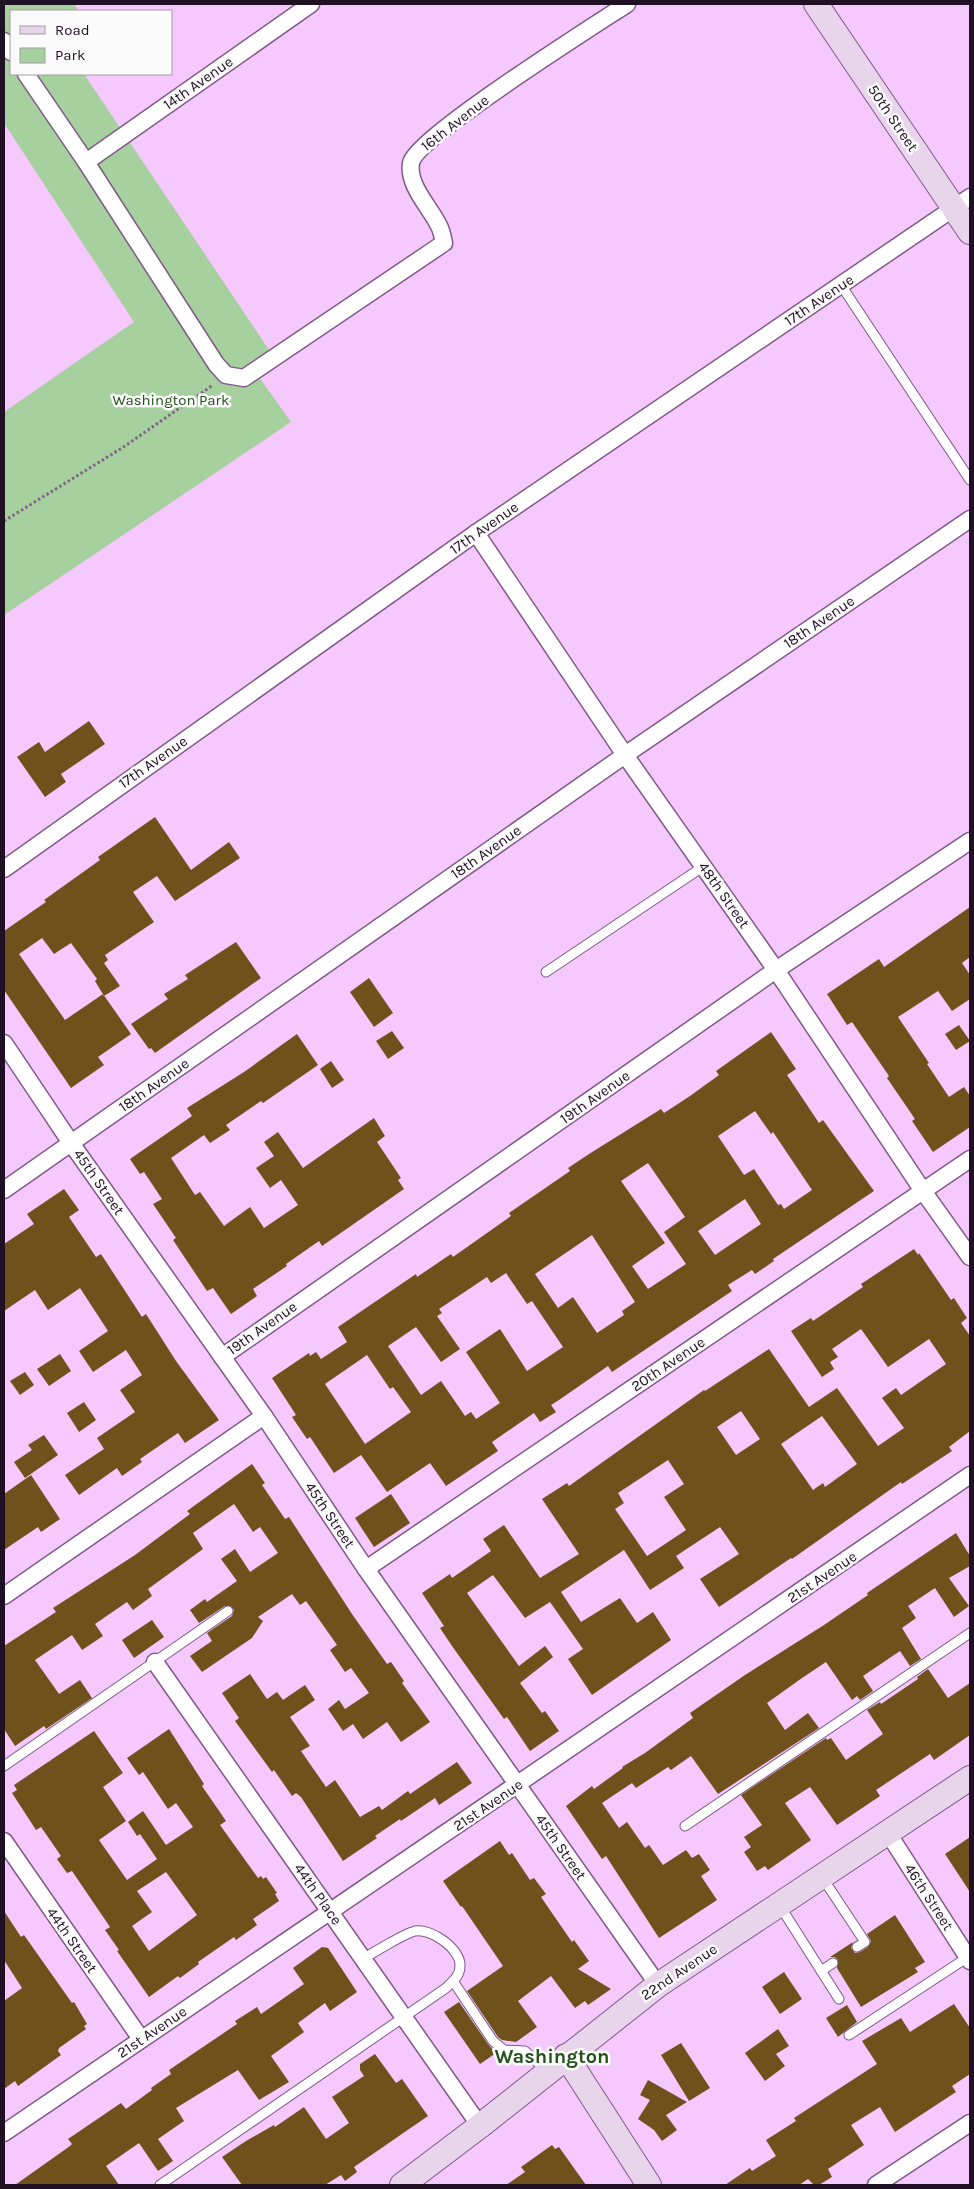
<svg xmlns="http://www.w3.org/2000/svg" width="974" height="2189" viewBox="0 0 974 2189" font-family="Karla,sans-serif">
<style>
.green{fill:#a6d09d}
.building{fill:#6f521b;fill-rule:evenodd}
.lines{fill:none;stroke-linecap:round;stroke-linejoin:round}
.lane-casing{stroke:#805988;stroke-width:11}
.street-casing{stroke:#805988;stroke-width:19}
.secondary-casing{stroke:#805988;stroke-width:26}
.path{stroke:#836589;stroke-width:3;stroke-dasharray:2.5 2.5;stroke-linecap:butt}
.lane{stroke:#fff;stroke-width:9}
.street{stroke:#fff;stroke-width:16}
.secondary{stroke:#e8d5ec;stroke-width:24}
.labels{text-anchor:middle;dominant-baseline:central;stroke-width:5;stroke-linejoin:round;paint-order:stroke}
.street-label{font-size:15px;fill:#201023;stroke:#fbfbfb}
.park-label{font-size:15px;fill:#214f18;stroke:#fbfbfb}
.district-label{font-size:20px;font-weight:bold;fill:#24521a;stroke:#fbfbfb}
</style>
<rect width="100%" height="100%" fill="#f5c8fe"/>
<polygon class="green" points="4,4 74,4 79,11 11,11 11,74 84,74 269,350 249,363 291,422 4,615 4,412 134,322 4,123"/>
<g class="building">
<polygon points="89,721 105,744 61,774 66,782 45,797 17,757 39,742 45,752"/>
<polygon points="155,817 191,870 229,842 240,858 175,901 157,876 133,892 154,922 105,955 108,960 104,963 120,986 104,996 95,981 97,979 71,943 54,954 42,938 19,954 65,1020 103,994 131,1034 98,1057 104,1065 71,1088 4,990 4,931 46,902 44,900 100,860 98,857"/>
<polygon points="970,907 970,957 962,963 970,975 970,999 952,1011 938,991 898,1017 929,1063 927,1064 949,1097 964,1087 970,1096 970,1127 933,1152 912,1121 915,1119 887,1078 889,1076 852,1022 847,1025 827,994 879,959 884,967"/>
<polygon points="236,942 261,978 155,1053 151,1048 149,1049 131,1024 168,999 164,994 188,979 185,975"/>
<polygon points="369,978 393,1013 374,1027 350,992"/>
<polygon points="959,1025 970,1041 956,1050 945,1034"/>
<polygon points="392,1031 404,1048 388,1059 376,1041"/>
<path d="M 771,1032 L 796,1069 L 787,1075 L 819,1123 L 823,1120 L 874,1191 L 773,1259 L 774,1261 L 755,1274 L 752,1270 L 728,1285 L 732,1291 L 612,1372 L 608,1366 L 559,1400 L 551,1405 L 556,1412 L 540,1422 L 534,1413 L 492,1442 L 498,1451 L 446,1486 L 430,1463 L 387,1492 L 361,1455 L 334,1473 L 310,1437 L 307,1439 L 292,1417 L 296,1415 L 272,1378 L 309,1353 L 310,1356 L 316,1352 L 321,1359 L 347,1342 L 338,1327 L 416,1274 L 417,1277 L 451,1254 L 453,1257 L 511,1216 L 509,1213 L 570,1171 L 568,1168 L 589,1154 L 661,1109 L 664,1113 L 690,1096 L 719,1075 L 716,1071 ZM 755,1111 L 771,1134 L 773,1132 L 812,1190 L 784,1209 L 781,1204 L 778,1205 L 754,1169 L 744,1175 L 718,1136 ZM 648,1163 L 685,1217 L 664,1232 L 686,1264 L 648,1289 L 632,1266 L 665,1243 L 621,1181 ZM 745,1199 L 761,1224 L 715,1255 L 698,1231 ZM 592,1235 L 635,1302 L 622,1311 L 624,1315 L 597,1333 L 573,1297 L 558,1308 L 535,1274 ZM 506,1273 L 527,1304 L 532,1301 L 563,1347 L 527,1371 L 500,1329 L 466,1352 L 500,1403 L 476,1419 L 471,1412 L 465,1416 L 441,1381 L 421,1395 L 388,1346 L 416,1327 L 441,1362 L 460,1349 L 437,1316 L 442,1313 L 439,1309 L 487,1277 L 491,1283 ZM 367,1355 L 390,1389 L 393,1387 L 411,1412 L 365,1444 L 325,1384 Z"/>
<polygon points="297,1034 318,1065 263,1103 261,1101 226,1125 230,1130 210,1143 204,1135 171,1158 195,1195 200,1192 224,1226 250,1207 264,1228 298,1205 281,1180 270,1188 256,1168 274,1156 264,1142 278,1132 303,1168 374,1118 385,1136 377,1142 401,1178 398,1180 404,1189 322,1246 319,1241 286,1264 287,1266 253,1289 257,1296 231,1314 213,1288 207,1291 173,1240 176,1238 153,1204 162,1199 144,1172 140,1174 130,1159 192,1116 187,1108 244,1072"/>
<polygon points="331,1061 344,1080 332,1088 320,1069"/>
<polygon points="64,1189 79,1210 69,1217 96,1257 101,1254 142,1317 146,1314 176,1361 219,1420 185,1443 178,1433 140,1459 142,1462 122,1476 117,1468 79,1495 65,1475 104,1449 97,1438 135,1412 120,1390 142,1375 126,1350 93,1372 79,1351 108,1331 80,1288 48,1310 35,1290 4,1311 4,1244 34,1224 27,1214"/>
<path d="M 914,1249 L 918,1255 L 919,1253 L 951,1300 L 954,1298 L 967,1318 L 961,1323 L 970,1336 L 970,1431 L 949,1447 L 952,1451 L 902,1484 L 901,1482 L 792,1559 L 791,1558 L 719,1607 L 700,1579 L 739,1554 L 720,1527 L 676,1556 L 684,1568 L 650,1590 L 624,1550 L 561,1592 L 581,1622 L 620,1598 L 637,1623 L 653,1612 L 671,1640 L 592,1695 L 568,1659 L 583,1649 L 550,1602 L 525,1618 L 493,1575 L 467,1593 L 519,1666 L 545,1646 L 553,1657 L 520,1683 L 542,1713 L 545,1711 L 559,1731 L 530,1751 L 507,1717 L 504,1719 L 452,1646 L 440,1628 L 444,1626 L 422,1593 L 450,1574 L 452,1578 L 491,1551 L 483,1539 L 504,1525 L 540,1578 L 579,1554 L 542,1499 L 567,1483 L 569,1486 L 704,1390 L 705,1391 L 769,1349 L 809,1407 L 837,1388 L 878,1446 L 904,1428 L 882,1398 L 896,1388 L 901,1395 L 946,1364 L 929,1339 L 888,1367 L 861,1329 L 832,1349 L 838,1357 L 830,1362 L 834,1369 L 822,1377 L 791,1331 L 811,1318 L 813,1321 L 863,1287 L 861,1284 ZM 741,1411 L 760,1439 L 736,1455 L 717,1427 ZM 822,1416 L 857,1464 L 825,1487 L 823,1483 L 813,1490 L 781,1444 ZM 668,1460 L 684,1484 L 664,1497 L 686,1530 L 647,1556 L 615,1509 L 624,1503 L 618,1493 Z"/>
<polygon points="60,1354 71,1371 49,1386 37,1369"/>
<polygon points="25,1372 34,1385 20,1395 10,1381"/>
<polygon points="84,1402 96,1420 79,1432 67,1413"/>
<polygon points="44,1435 58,1455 25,1478 14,1462 32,1450 28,1445"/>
<polygon points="252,1464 265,1483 262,1485 285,1519 289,1517 352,1614 387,1664 391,1662 404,1681 402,1683 430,1722 401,1742 387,1722 363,1739 353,1724 343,1731 328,1709 339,1700 345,1709 369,1693 351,1668 345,1672 330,1650 337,1645 306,1601 300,1605 292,1594 258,1617 263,1621 252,1638 202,1672 190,1656 212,1641 207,1633 232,1616 234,1610 231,1606 225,1606 199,1623 190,1610 205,1599 207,1602 237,1581 221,1559 235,1549 250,1572 278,1553 260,1527 253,1532 234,1504 193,1533 203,1549 148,1589 152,1596 133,1610 127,1602 95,1624 103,1636 82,1650 72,1635 35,1660 59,1694 80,1680 92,1698 46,1729 44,1726 15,1746 4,1729 4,1646 56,1612 53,1608 67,1599 135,1555 190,1514 187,1511"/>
<polygon points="31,1475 60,1519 41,1532 38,1527 4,1550 4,1494"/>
<polygon points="391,1494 410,1523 374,1547 355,1518"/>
<polygon points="956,1533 970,1556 970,1566 949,1578 969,1606 954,1617 935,1588 908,1606 916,1618 902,1628 921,1659 910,1666 900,1651 863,1676 873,1691 860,1700 857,1696 852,1700 826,1662 802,1678 767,1703 785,1730 808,1713 819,1728 718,1794 691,1756 671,1770 668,1767 636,1788 632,1783 602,1803 619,1828 627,1822 645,1848 649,1845 663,1865 686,1850 692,1858 699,1854 710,1870 701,1876 717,1900 659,1938 606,1856 602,1859 566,1806 592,1786 594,1789 623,1768 622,1767 645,1753 693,1718 690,1713 745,1675 824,1625 868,1595 867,1593"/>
<polygon points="152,1620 164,1637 134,1658 122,1640"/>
<polygon points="928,1669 948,1698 970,1683 970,1735 934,1760 930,1754 876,1790 880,1796 837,1825 810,1787 785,1803 811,1840 768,1870 765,1866 757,1871 744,1852 751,1847 744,1837 762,1825 741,1795 826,1738 827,1740 831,1738 846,1760 883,1734 867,1710 880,1702 881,1704 918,1679 917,1677"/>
<polygon points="250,1674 267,1699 277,1692 283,1700 305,1685 315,1700 290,1717 310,1746 301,1751 326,1787 335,1780 360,1817 379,1806 382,1810 408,1791 410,1794 457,1762 472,1783 439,1805 435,1798 401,1821 400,1819 375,1836 377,1838 343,1861 301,1797 296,1793 292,1796 274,1770 272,1772 235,1721 239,1718 222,1693"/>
<path d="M 169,1729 L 204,1784 L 202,1786 L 226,1821 L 220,1825 L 258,1878 L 261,1876 L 263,1879 L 266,1877 L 277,1893 L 275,1894 L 279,1901 L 253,1919 L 257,1925 L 236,1940 L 234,1937 L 198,1962 L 199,1964 L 180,1978 L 178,1976 L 149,1997 L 117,1951 L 119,1950 L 105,1930 L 110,1927 L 72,1871 L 67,1873 L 57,1859 L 61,1856 L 41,1827 L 36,1830 L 12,1793 L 17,1790 L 14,1785 L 94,1731 L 123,1773 L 103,1787 L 126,1821 L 99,1840 L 127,1880 L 157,1859 L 140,1834 L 137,1836 L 128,1822 L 143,1811 L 166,1845 L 193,1827 L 176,1803 L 168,1809 L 143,1772 L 139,1775 L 127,1758 ZM 166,1872 L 197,1915 L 149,1951 L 132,1926 L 152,1912 L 137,1891 Z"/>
<polygon points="970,1837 970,1892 945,1854"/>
<polygon points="500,1841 509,1855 512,1853 530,1880 534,1878 546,1894 541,1897 572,1942 574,1940 589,1961 578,1969 611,1989 588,2005 585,2001 575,2008 551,1976 518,2001 537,2027 516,2042 502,2040 498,2037 467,1991 503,1966 462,1906 461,1907 443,1881"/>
<polygon points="4,1911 21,1937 24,1935 72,2003 74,2002 87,2024 84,2026 86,2029 59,2048 58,2051 61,2055 18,2086 15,2081 4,2089 4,2001 22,1988 4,1960"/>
<polygon points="895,1915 925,1962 915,1968 918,1972 861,2007 837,1968 838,1960 835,1957 830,1957 853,1942 851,1948 855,1953 860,1952 868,1947 871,1941 867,1934"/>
<polygon points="322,1947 328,1948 357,1992 330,2011 325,2003 298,2023 304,2032 271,2056 289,2082 259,2100 238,2070 176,2108 184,2121 158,2139 173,2161 158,2171 139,2143 106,2166 119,2185 15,2185 70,2146 72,2144 68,2139 121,2103 126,2109 152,2090 151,2088 171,2074 169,2070 237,2024 235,2021 257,2007 261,2014 304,1984 293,1968"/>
<polygon points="784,1972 802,1999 780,2014 762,1987"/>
<polygon points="459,2002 488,2044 496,2053 480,2064 444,2012"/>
<polygon points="954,2004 970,2028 970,2074 952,2086 956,2092 895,2132 880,2107 851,2125 864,2145 828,2169 832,2177 819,2185 814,2185 808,2179 799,2185 725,2185 750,2168 752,2171 776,2156 766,2140 796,2121 794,2118 877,2064 862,2041 901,2018 910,2032"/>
<polygon points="847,2005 857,2022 838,2037 826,2018"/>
<polygon points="778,2029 789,2046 776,2054 785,2066 765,2081 745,2053"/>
<polygon points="681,2043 710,2088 689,2101 661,2055"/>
<polygon points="375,2054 396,2083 402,2079 428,2116 354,2167 357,2172 345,2181 341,2175 325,2185 242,2185 222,2157 246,2141 274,2125 275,2127 304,2107 326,2139 349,2123 332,2097 364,2076 360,2070 360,2064"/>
<polygon points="648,2080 687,2102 666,2115 677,2130 662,2141 654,2130 638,2119 650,2100 640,2095"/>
<polygon points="552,2145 555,2149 559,2147 586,2185 506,2185 525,2172 521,2167"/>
</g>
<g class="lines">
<g class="lane-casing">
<g id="lane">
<polyline points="841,285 970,480"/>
<polyline points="546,972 704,866"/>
<polyline points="4,1766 228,1611"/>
<polyline points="685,1826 970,1633"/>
<polyline points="822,1877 865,1942 857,1947"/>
<polyline points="780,1906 839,1999"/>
<polyline points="821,1971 833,1963"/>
<polyline points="453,1981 493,2041 504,2050 525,2051 547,2071"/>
<polyline points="849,2035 968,1957"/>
<path d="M 160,2185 L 446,1988 C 453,1981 460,1976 460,1966 C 461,1949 431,1928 415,1931 C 404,1934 374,1952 363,1959"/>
</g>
</g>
<g class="street-casing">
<g id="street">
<polyline points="4,41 11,52"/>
<path d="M 26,74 L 86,162 L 216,364 L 226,375 L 244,378 L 444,243 C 443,238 442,233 440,228 C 432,209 407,186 411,163 C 416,138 595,25 627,4"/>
<polyline points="86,162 311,4"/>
<polyline points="476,533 625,755 776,970 923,1191 970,1257"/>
<polyline points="4,869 476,533 970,197"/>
<polyline points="4,1043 71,1143 264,1416 366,1569 658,1985"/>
<polyline points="4,1190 625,755 970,519"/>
<polyline points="222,1357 776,970 970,841"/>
<polyline points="366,1569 970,1159"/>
<polyline points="4,1596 264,1416"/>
<polyline points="155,1662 480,2126"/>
<polyline points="888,1833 970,1961"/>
<polyline points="4,1841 141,2039"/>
<path d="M 4,2133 C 326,1913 649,1696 970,1475"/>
<polyline points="876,2185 970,2123"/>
</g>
</g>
<g class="secondary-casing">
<g id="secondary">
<polyline points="816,4 970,232"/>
<polyline points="566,2056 649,2185"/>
<polyline points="402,2185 480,2126 658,1985 970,1778"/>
</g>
</g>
<polyline class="path" points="4,521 122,448 213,385"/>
<use href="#lane" class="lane"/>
<use href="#street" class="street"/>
<use href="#secondary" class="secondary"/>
</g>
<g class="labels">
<g class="street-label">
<text transform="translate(198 83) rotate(-35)">14th Avenue</text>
<text transform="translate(893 118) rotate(56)">50th Street</text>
<text transform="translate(455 123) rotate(-38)">16th Avenue</text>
<text transform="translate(819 300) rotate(-34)">17th Avenue</text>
<text transform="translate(484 528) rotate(-35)">17th Avenue</text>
<text transform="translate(819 622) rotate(-34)">18th Avenue</text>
<text transform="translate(153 762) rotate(-35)">17th Avenue</text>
<text transform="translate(486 852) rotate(-35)">18th Avenue</text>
<text transform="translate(724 895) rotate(55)">48th Street</text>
<text transform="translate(154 1085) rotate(-35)">18th Avenue</text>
<text transform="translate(595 1097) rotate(-35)">19th Avenue</text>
<text transform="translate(99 1182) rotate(55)">45th Street</text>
<text transform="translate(262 1328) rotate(-35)">19th Avenue</text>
<text transform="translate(668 1364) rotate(-34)">20th Avenue</text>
<text transform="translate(330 1515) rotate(56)">45th Street</text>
<text transform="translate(822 1577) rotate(-34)">21st Avenue</text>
<text transform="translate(488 1805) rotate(-34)">21st Avenue</text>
<text transform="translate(561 1847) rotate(55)">45th Street</text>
<text transform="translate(318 1894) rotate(55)">44th Place</text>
<text transform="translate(929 1897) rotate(57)">46th Street</text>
<text transform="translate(72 1940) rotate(55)">44th Street</text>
<text transform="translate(679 1972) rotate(-34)">22nd Avenue</text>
<text transform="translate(152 2032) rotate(-34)">21st Avenue</text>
</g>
<g class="park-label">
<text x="171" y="400">Washington Park</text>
</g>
<g class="district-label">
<text x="552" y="2056">Washington</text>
</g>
</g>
<rect width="974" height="2189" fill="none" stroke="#201023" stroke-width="10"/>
<rect x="10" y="10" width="162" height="65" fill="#fbfbfb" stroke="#a39da5"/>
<rect x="20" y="26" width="25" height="8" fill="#e8d5ec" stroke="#a39da5"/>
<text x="55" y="35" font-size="15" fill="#201023">Road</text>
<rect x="20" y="48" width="25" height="15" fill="#a6d09d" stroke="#a39da5"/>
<text x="55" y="60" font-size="15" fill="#201023">Park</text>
</svg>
